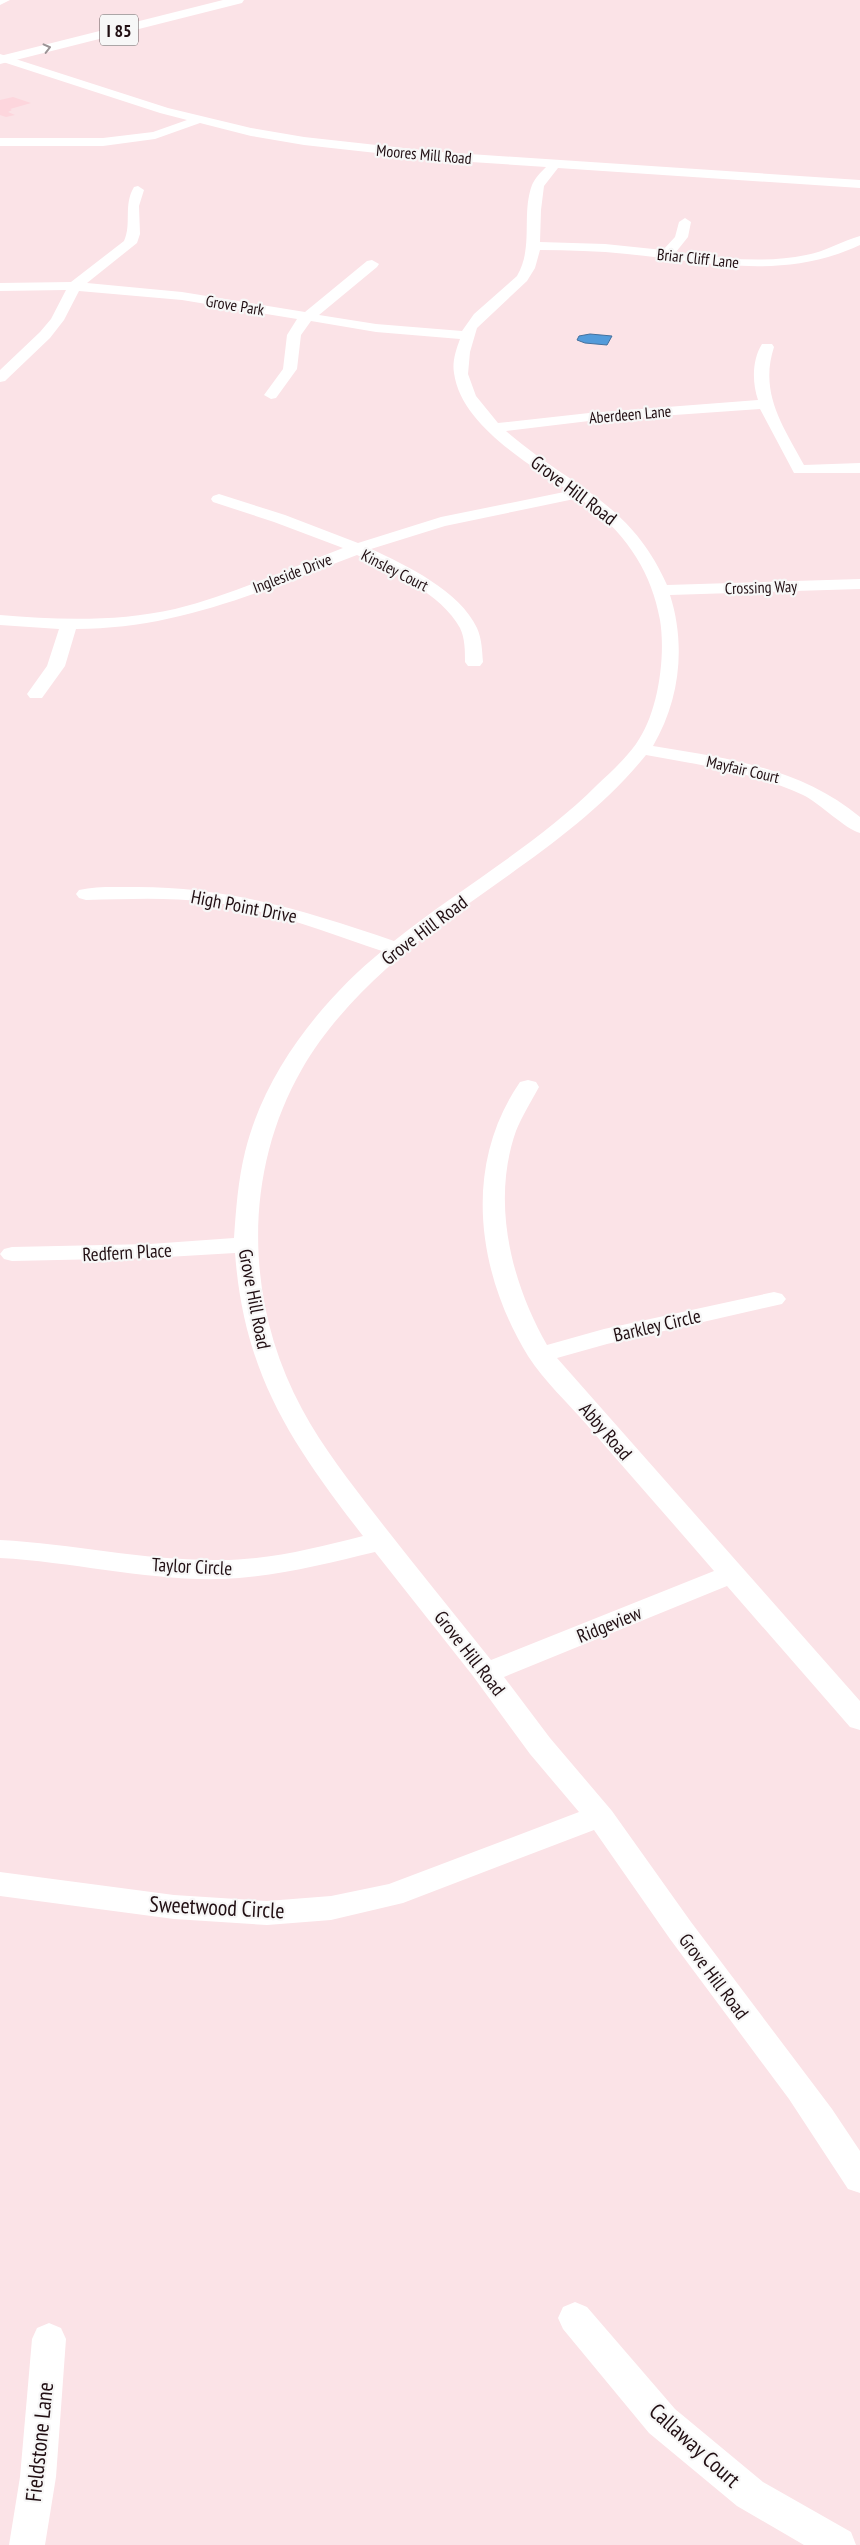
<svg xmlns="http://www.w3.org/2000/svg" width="860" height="2545" viewBox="0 0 860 2545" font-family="'PT Sans Narrow',sans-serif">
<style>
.built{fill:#fdd6dd}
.water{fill:#539bda;stroke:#44719e}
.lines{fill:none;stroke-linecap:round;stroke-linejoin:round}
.minor{fill:#fff;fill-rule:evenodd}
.major{fill:#fff;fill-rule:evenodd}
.highway{fill:#fff;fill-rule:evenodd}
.oneway{stroke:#9b9395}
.labels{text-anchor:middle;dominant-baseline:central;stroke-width:4.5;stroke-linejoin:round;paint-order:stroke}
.far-street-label{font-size:16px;fill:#210f13;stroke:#f7f7f7}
.shield{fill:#f7f7f7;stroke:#615557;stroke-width:1}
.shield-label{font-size:18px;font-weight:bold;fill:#210f13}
.street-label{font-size:19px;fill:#210f13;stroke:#f7f7f7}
.near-street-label{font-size:22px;fill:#210f13;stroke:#f7f7f7}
</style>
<rect width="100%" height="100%" fill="#fbe3e7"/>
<polygon class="built" points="13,97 31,103 10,109 12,110 8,112 15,115 6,117 0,115 0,100"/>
<polygon class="water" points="590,334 612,336 607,345 585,343 577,340 579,336"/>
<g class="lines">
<g class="minor">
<path d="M 0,54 L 168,108 L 251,128 L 304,137 L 440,152 L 860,180 L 860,188 L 558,168 L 544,186 L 541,210 L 540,242 L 605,244 L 663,250 L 675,237 L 679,222 L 685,218 L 691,222 L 688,237 L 676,252 C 718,258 764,264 806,255 C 825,252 841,241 860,236 L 860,245 C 783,281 708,262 627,254 C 598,251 569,250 540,250 L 535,268 L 527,281 L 477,328 L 470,352 L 468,374 L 476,396 L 498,423 L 589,413 L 758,400 C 752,382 752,360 762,344 L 772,344 L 774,347 C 759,393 783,426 804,465 L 860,463 L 860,473 L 794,473 L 760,409 L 589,421 L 506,431 C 569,486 630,501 667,585 L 860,579 L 860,589 L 670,595 C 686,645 680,700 653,746 C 727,758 801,768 860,817 L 860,833 C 845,829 821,804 803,795 C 753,772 700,765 646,755 C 572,846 470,892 386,969 C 354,998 323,1032 302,1069 C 242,1173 245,1304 302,1409 C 323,1448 350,1482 377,1517 C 414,1565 453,1612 491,1660 L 714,1571 C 672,1522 629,1474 587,1425 C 568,1403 544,1381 528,1356 C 477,1273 462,1166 520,1082 L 528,1080 L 536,1082 L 539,1087 C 531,1102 522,1116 516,1131 C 491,1202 511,1282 547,1345 L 604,1329 L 774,1292 L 782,1294 L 786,1299 L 782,1304 L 607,1344 L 557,1358 L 860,1701 L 860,1730 L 850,1727 L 727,1586 L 504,1677 L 550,1738 L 612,1811 L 691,1922 L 832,2109 L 860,2151 L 860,2193 L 848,2189 L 789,2099 L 670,1939 L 594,1830 L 403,1903 L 331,1920 L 267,1925 L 174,1919 L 0,1896 L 0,1872 L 174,1895 L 267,1901 L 331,1896 L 389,1884 L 579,1812 L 530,1754 L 473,1676 L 375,1552 C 325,1564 274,1577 222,1579 C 148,1581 74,1562 0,1558 L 0,1540 C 74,1544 147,1561 220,1560 C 269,1560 316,1548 363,1536 C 291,1443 244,1374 235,1253 L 150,1258 L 12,1261 L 4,1259 L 0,1254 L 4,1249 L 12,1247 L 150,1244 L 234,1238 C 236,1209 238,1181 245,1152 C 264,1073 321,1001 382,951 C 326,932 268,909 209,902 C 168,897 127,899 86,900 L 79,898 L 76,894 L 79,890 C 96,886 115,887 132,887 C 227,886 305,911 394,941 C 461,887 536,846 597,785 C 611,772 625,759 636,744 C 658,714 666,657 660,620 C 651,568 622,529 579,498 L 445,526 L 371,549 C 406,565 460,591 477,628 C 482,639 482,651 483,662 L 480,666 L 468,666 L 465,662 C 465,651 465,638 460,628 C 442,594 390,570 357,555 C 263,590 179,629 76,629 L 65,666 L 42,698 L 30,698 L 27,694 L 47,666 L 59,629 L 0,625 L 0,615 C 58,620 117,622 175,609 C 233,595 287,569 343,548 L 274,522 L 213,502 L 211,499 L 213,496 L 219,494 L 285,515 L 358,543 L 441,517 L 569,491 C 529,464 461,425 454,373 C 452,362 456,350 460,339 L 376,332 L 311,321 L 301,335 L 297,369 L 276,398 L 271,399 L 264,395 L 283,369 L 287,335 L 297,319 L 182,300 L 79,291 L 64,320 L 50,338 L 5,381 L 0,382 L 0,370 L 40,332 L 51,319 L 66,290 L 0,291 L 0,283 L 71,282 L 124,241 C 132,224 123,205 134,187 L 138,186 L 144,190 L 139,206 L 140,234 L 137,243 L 87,283 L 182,292 L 305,312 L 367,261 L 372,260 L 379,264 L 377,267 L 319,315 L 376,324 L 462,331 L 474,314 L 517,276 C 534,247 521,215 532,185 C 535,178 541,172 546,167 L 440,160 L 304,145 L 251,136 L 200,123 L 155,139 L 103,146 L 0,146 L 0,138 L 103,138 L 153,132 L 187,120 L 160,113 L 0,61 Z"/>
<polygon points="575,2302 587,2307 675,2409 763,2482 851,2532 856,2545 804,2545 737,2506 649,2433 563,2329 558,2318 563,2307"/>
<polygon points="49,2323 61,2328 66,2339 56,2477 45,2545 9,2545 20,2477 32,2339 37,2328"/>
</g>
<polygon class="major" points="0,0 10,0 0,5"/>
<polygon class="highway" points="223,0 244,0 242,3 0,64 0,56"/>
</g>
<defs><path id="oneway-chevron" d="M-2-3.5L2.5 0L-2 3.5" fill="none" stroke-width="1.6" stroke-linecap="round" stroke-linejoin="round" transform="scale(1.25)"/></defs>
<use class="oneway" href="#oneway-chevron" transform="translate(47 48) rotate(-14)"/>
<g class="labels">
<g class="far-street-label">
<text transform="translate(424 154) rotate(5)">Moores Mill Road</text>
<text transform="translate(698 258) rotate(6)">Briar Cliff Lane</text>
<text transform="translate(235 305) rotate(9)">Grove Park</text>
<text transform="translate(630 414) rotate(-5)">Aberdeen Lane</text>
<text transform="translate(395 570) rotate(27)">Kinsley Court</text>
<text transform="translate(292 573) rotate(-21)">Ingleside Drive</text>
<text transform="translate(761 587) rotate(-2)">Crossing Way</text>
<text transform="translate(743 769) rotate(13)">Mayfair Court</text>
</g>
<rect class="shield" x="100" y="14.5" width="38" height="31" rx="4"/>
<g class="shield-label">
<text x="119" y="30">I 85</text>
</g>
<g class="street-label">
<text transform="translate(574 490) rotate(37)">Grove Hill Road</text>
<text transform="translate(244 906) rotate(11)">High Point Drive</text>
<text transform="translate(424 930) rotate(-37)">Grove Hill Road</text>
<text transform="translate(127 1252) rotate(-3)">Redfern Place</text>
<text transform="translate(255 1299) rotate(79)">Grove Hill Road</text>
<text transform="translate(657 1325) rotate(-13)">Barkley Circle</text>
<text transform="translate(606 1431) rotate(49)">Abby Road</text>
<text transform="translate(192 1566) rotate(3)">Taylor Circle</text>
<text transform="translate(609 1624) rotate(-22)">Ridgeview</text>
<text transform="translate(470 1653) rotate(52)">Grove Hill Road</text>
<text transform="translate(714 1976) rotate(53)">Grove Hill Road</text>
</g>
<g class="near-street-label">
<text transform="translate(217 1907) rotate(3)">Sweetwood Circle</text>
<text transform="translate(39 2442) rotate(-84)">Fieldstone Lane</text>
<text transform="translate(695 2445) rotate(42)">Callaway Court</text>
</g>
</g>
</svg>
